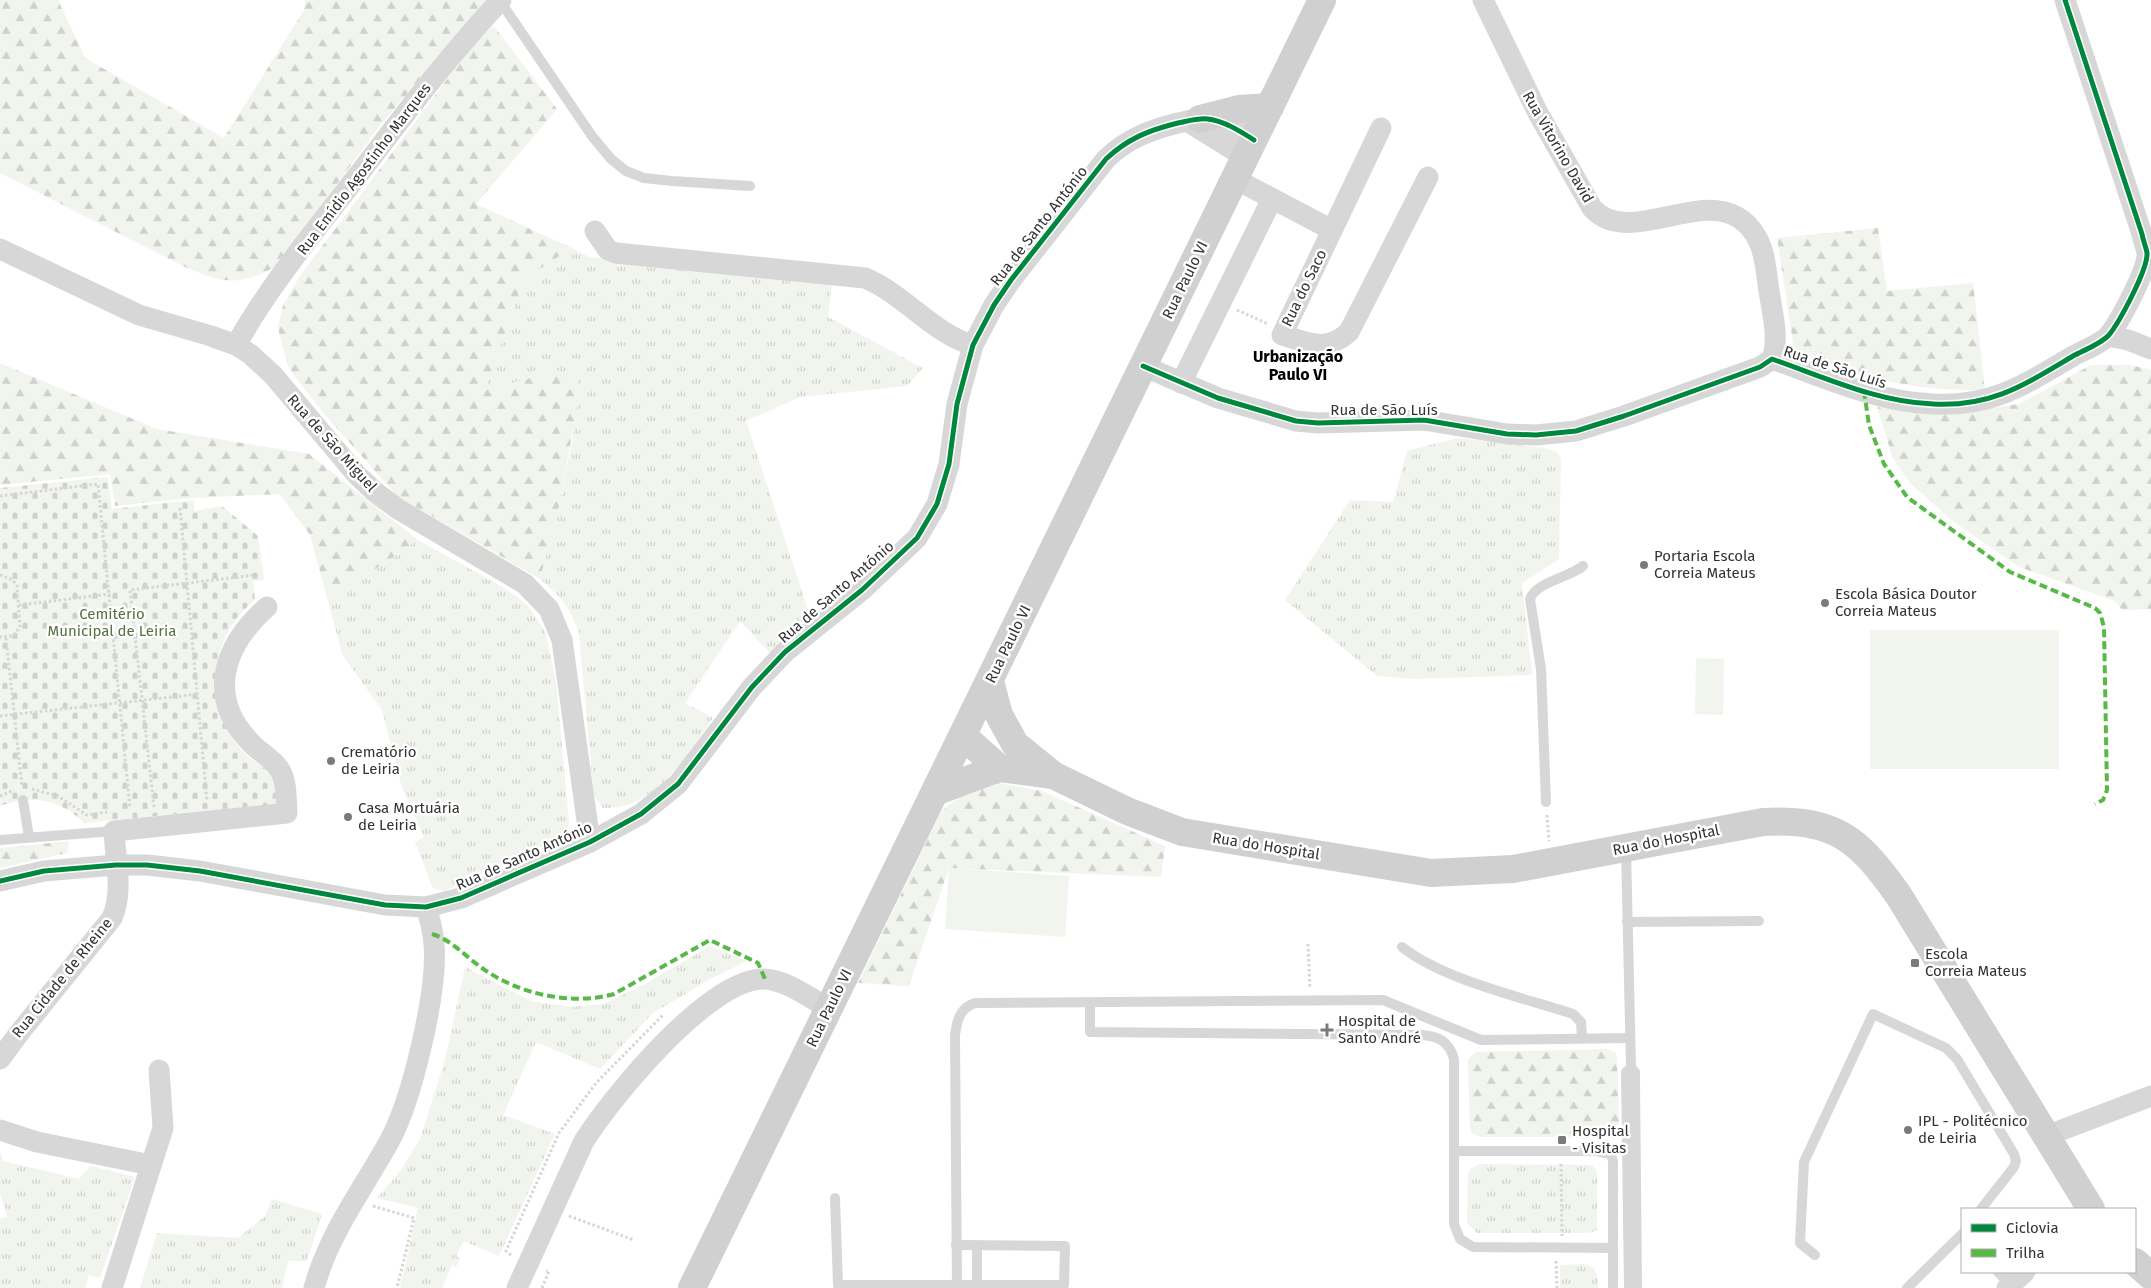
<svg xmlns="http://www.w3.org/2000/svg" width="2151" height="1288" viewBox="0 0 2151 1288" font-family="'Fira Sans',sans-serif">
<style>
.grass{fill:url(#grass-tufts)}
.forest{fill:url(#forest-firs)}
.cemetery{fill:url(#cemetery-stones)}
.pitch{fill:#f1f5ed}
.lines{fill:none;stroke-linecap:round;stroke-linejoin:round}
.path{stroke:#d6d6d6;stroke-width:3;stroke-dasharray:2.5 2.5;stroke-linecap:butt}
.lane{stroke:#d7d7d7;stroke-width:10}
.street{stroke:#d7d7d7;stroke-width:21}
.secondary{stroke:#d0d0d0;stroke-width:28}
.quiet{stroke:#58b947;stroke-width:4;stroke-dasharray:8 4;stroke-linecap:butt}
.cycleway-casing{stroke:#fff;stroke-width:8}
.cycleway{stroke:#00873e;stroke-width:5}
.poi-dot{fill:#7a7a7a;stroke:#fff;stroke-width:2}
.labels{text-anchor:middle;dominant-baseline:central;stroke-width:5;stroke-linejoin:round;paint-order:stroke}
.street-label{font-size:15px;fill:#333;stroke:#fff}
.poi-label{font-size:15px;fill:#333;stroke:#fff;text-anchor:start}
.park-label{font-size:15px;fill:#56703f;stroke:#fff}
.neighbourhood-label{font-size:16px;font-weight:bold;fill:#000;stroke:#fff}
</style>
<defs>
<pattern id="grass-tufts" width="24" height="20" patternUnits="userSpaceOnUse" patternTransform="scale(1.25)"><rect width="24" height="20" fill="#f1f5ed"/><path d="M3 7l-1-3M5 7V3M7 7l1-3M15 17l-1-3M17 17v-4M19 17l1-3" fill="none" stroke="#cfd2cc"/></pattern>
<pattern id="forest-firs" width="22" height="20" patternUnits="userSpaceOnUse" patternTransform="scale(1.25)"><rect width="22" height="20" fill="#f1f5ed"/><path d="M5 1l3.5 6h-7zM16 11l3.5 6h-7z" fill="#cfd2cc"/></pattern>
<pattern id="cemetery-stones" width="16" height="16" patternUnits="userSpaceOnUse" patternTransform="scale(1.25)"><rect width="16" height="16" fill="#f1f5ed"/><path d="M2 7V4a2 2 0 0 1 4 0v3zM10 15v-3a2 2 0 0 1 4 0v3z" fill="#cfd2cc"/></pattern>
</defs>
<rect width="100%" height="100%" fill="#fff"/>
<g class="grass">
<path d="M 572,248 L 589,257 L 832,283 L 828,317 L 923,368 L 907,386 L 800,397 L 746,421 L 810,616 L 770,653 L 740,621 L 685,703 L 713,718 C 687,755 655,811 603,808 L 596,799 L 593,787 L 579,633 C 570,607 561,597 540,579 L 560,502 L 574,430 L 484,390 L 524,279 Z"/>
<polygon points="1458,438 1544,448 1557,452 1561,459 1559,559 1522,583 1532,675 1414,679 1377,676 1285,600 1350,500 1393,502 1407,451"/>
<polygon points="418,540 506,589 527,605 545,631 556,680 569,823 567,832 563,837 444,891 433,888 415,842 424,837 402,787 382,710 342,654 328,601"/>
<polygon points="710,946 747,961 714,977 653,1013 600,1069 536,1042 503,1115 555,1134 499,1256 464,1241 456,1256 460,1258 456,1267 452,1265 442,1288 400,1288 418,1208 377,1198 401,1170 420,1139 445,1060 465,967 531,1001 571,1007 603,1004 645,984"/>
<polygon points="0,1152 3,1161 79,1179 90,1166 135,1177 100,1278 89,1275 85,1288 0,1288 0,1219 7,1217 0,1193"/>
<polygon points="1480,1164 1592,1165 1597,1172 1597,1230 1589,1233 1477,1233 1467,1223 1468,1174 1470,1169"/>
<polygon points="272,1199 322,1214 307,1261 288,1261 282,1288 140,1288 157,1233 238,1238 265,1216"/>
<path d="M 1583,1264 C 1597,1267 1598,1275 1598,1288 L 1560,1288 L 1560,1265 Z"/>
</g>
<g class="forest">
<path d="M 0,0 L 58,0 L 85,58 L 224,138 L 304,10 L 305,0 L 491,0 L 381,124 L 277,266 C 239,286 226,284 187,268 L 0,173 Z"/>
<polygon points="493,25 557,109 476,204 572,248 524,279 485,390 557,371 577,377 580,389 560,502 540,579 397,496 326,416 295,377 287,364 278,328 283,305 300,276 471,47"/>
<path d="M 1878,228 L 1887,291 L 1973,283 L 1985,390 C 1937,391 1886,384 1841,369 C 1825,363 1810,356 1794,349 L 1777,238 Z"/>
<polygon points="0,363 157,429 309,454 418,540 328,601 310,535 280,494 192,498 115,506 110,474 0,485"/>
<polygon points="2091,365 2131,365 2151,370 2151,609 2122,610 2115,601 2019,567 1954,522 1911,484 1893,459 1877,407 1921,413 1977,410 2019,404"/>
<polygon points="998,783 1042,791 1165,846 1161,877 949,868 909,986 858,983 942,810 967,792"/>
<polygon points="69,841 67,853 0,868 0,848"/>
<polygon points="1606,1049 1615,1052 1617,1057 1619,1123 1614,1134 1609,1137 1481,1137 1472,1133 1470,1128 1468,1059 1476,1052"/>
</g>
<path class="cemetery" d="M 108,477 L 112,509 L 194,500 L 194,511 L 222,506 L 258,536 L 264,580 L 253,581 L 255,600 C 209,636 203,702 238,746 C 248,759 261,766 274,774 L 277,804 L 84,823 C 61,799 30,794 0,806 L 0,488 Z"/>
<g class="pitch">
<rect x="1870" y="630" width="189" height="139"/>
<polygon points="1696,658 1724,659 1723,715 1695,714"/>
<polygon points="949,868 1069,876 1065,937 945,929"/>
</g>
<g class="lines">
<g class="path">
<polyline points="1237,310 1268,324"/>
<polyline points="0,496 98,484 130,808"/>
<polyline points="180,508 207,801"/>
<polyline points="0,575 13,580 17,586 20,627 13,636 0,637"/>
<polyline points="19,605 110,594"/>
<polyline points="6,638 22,787"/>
<polyline points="0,716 199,694"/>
<polyline points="32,789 58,796 87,815 107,812"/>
<polyline points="0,796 14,790"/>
<polyline points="154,807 130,590 255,575"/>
<polyline points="1547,815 1549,841"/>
<polyline points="1308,944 1310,988"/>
<polyline points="1561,1164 1562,1236"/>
<polyline points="373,1206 414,1218 397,1288"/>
<polyline points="569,1216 634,1240"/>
<polyline points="511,1255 506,1251 559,1133 596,1083 664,1014"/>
<polyline points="1556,1261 1557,1288"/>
<polyline points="542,1288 549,1271 546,1271"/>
</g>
<g class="lane">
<polyline points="500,1 592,136 611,159 626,171 644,178 672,181 750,186"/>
<polyline points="23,800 29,837"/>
<path d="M 1546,802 L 1541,669 L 1530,599 C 1536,582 1568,578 1583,566"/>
<polyline points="0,840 114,831"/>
<polyline points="1626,849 1631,1068 1635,1072 1635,1078 1637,1288"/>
<polyline points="1627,922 1759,921"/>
<path d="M 1402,947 C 1444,980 1521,997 1573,1014 L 1581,1022 L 1582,1038"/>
<path d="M 1090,1003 L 1090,1032 L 1421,1035 C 1438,1036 1449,1041 1454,1059 L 1454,1224 L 1460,1239 L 1473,1247 L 1613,1248"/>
<polyline points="1455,1151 1595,1151 1611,1154 1613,1161 1613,1288"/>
<polyline points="835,1198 838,1285 1064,1285 1065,1246 956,1245"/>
<polyline points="977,1245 977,1286"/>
<polyline points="1815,1255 1800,1243 1804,1162 1873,1014 1946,1048 1957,1059 2014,1154 2016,1161 2014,1167 1981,1209"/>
<polyline points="1998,1272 2011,1285"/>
<path d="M 957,1288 L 955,1035 C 957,1020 960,1008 975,1003 L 1383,1000 L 1481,1040 L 1630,1038"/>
<polyline points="1629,1288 1626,1072 1631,1068"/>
<polyline points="1907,1288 1962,1234"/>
</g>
<g class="street">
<path d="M 1483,0 L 1538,113 L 1592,208 C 1633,254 1722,169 1758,240 C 1765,253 1766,270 1768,284 C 1771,308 1780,337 1772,359"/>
<polyline points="1187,121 1245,157"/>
<path d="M 1381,128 L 1282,335 C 1309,343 1326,353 1349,332 L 1428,177"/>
<polyline points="1235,179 1332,230"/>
<path d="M 595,231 L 608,250 L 616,253 L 865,278 C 904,294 933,334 973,345"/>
<polyline points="0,249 139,315 211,336 236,345 250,354 273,375 357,475 375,492 398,509 525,584 549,609 562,640 590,842"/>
<polyline points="2108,336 2128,340 2151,349"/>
<path d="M 236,345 C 269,286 314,232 355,179 C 402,118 448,56 501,0"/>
<path d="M 1143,366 L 1218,398 L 1296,421 L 1318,423 L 1424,420 L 1507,434 L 1536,435 L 1576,431 L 1624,416 L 1760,367 L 1772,359 C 1824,377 1877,402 1933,404 C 1992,407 2024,385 2073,356 C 2084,350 2101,344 2109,335 C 2120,321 2148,269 2147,253 C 2146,247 2143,240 2142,234 L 2065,0"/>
<polyline points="1181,383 1272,199"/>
<path d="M 0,881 L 44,871 L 116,865 L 147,865 L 200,871 L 385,905 L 426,907 L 461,898 L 590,842 L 641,814 L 678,784 L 752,687 L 785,652 L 862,590 L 917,538 L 937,504 L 949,464 L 957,404 L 973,345 L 994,305 L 1011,280 L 1106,159 C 1127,139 1149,130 1178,123 C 1188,121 1198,118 1208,119 C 1224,121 1240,131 1254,140"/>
<path d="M 0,1059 L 20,1032 L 112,918 C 124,891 115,859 114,831 L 287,813 C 286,801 287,783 281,772 C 275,760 260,753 251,743 C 206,697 223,646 267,607"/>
<polyline points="0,1130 37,1142 151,1165"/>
<polyline points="2046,1136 2151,1096"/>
<polyline points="112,1288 163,1128 159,1070"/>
<path d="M 314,1288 C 329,1233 363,1189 390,1140 C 412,1099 438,991 434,944 C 433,932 430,919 426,907"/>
<path d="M 517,1288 L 584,1141 C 612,1097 709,978 764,979 C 787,980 810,998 829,1009"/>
<polyline points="2007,1288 2025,1272"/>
</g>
<g class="secondary">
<polyline points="1200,119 1239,109 1270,107"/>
<path d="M 990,681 L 999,715 L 1015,744 L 1053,775 L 1127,811 L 1182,832 L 1431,873 L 1513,869 L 1763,822 C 1835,818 1859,839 1899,896 L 2091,1209"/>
<polyline points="963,736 999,768"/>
<polyline points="935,792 999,768 1053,775"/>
<polyline points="2135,1262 2151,1276"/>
<polyline points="692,1288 1322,0"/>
</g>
<g class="quiet">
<polyline points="1864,391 1869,425 1884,464 1907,497 2010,572 2095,608 2100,613 2104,627 2107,790 2103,800 2095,804"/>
<path d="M 432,934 C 452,940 466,957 482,968 C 518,994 572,1006 614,994 L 710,940 L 758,963 L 765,979"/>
</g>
<g class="cycleway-casing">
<g id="cycleway">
<path d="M 1143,366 L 1218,398 L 1296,421 L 1318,423 L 1424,420 L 1507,434 L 1536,435 L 1576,431 L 1624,416 L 1760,367 L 1772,359 C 1824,377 1877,402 1933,404 C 1992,407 2024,385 2073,356 C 2084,350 2101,344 2109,335 C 2120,321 2148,269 2147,253 C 2146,247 2143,240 2142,234 L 2065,0"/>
<path d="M 0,881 L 44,871 L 116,865 L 147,865 L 200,871 L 385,905 L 426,907 L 461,898 L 590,842 L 641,814 L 678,784 L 752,687 L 785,652 L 862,590 L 917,538 L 937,504 L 949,464 L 957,404 L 973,345 L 994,305 L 1011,280 L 1106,159 C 1127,139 1149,130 1178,123 C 1188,121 1198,118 1208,119 C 1224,121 1240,131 1254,140"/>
</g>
</g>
<use href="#cycleway" class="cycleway"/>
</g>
<g class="poi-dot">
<circle cx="1644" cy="565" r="5"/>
<circle cx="1825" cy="603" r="5"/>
<circle cx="331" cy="761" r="5"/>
<circle cx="348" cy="817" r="5"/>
<rect x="1910" y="958" width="10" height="10" rx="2.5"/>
<path d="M1324.5 1022.5h5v5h5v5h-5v5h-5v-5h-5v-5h5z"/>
<circle cx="1908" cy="1130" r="5"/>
<rect x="1557" y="1135" width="10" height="10" rx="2.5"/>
</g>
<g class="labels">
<g class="street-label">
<text transform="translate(1558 147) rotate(60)">Rua Vitorino David</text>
<text transform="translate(364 169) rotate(-53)">Rua Emídio Agostinho Marques</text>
<text transform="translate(1039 226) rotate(-52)">Rua de Santo António</text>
<text transform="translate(1185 280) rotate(-64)">Rua Paulo VI</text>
<text transform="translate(1304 288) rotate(-64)">Rua do Saco</text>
<text transform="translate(1835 367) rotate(18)">Rua de São Luís</text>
<text x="1384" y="410">Rua de São Luís</text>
<text transform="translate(332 443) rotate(48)">Rua de São Miguel</text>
<text transform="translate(836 592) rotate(-41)">Rua de Santo António</text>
<text transform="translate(1008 644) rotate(-64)">Rua Paulo VI</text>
<text transform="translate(1666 840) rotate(-11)">Rua do Hospital</text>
<text transform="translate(1266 846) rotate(9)">Rua do Hospital</text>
<text transform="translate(524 856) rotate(-24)">Rua de Santo António</text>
<text transform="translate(62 978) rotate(-51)">Rua Cidade de Rheine</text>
<text transform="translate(829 1008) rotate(-64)">Rua Paulo VI</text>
</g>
<g class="poi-label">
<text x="1654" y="556">Portaria Escola<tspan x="1654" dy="17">Correia Mateus</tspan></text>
<text x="1835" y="594">Escola Básica Doutor<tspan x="1835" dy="17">Correia Mateus</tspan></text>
<text x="341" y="752">Crematório<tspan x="341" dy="17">de Leiria</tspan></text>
<text x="358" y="808">Casa Mortuária<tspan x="358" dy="17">de Leiria</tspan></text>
<text x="1925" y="954">Escola<tspan x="1925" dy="17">Correia Mateus</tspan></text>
<text x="1338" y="1021">Hospital de<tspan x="1338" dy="17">Santo André</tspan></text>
<text x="1918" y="1121">IPL - Politécnico<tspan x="1918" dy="17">de Leiria</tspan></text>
<text x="1572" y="1131">Hospital<tspan x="1572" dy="17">- Visitas</tspan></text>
</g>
<g class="park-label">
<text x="112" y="614">Cemitério<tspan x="112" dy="17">Municipal de Leiria</tspan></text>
</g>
<g class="neighbourhood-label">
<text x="1298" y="356">Urbanização<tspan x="1298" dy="18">Paulo VI</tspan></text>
</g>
</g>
<rect x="1961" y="1208" width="175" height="65" fill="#ffffff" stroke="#adadad"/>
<rect x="1971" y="1224" width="25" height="8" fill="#00873e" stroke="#adadad"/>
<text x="2006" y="1233" font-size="15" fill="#333333">Ciclovia</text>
<rect x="1971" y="1249" width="25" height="8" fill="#58b947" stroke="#adadad"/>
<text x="2006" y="1258" font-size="15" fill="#333333">Trilha</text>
</svg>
